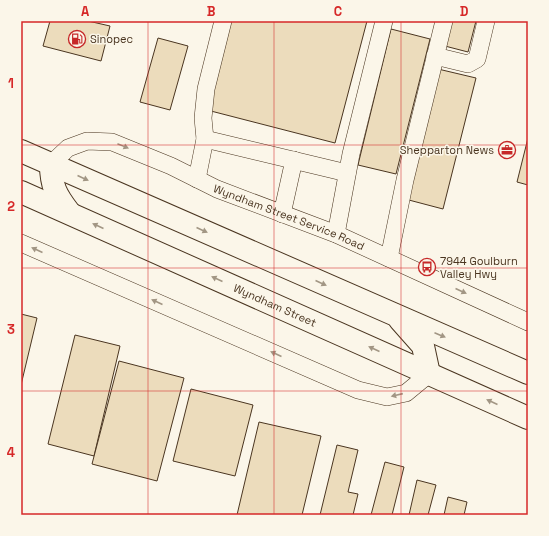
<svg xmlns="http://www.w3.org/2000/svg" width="549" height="536" viewBox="0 0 549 536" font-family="'Space Grotesk',sans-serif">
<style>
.building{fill:#ecdcbc;stroke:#4a3520}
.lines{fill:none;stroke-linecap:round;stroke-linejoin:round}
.minor-casing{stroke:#4a3520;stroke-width:18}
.highway-casing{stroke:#4a3520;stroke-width:24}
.minor{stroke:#fbf6e9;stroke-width:17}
.highway{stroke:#fbf6e9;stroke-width:22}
.oneway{fill:#a29684}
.grid{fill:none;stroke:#d62828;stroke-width:1;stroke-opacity:0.55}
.labels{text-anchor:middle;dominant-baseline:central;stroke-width:3;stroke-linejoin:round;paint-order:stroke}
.poi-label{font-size:11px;fill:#4a3520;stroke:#fbf6e9;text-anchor:start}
.street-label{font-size:11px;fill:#4a3520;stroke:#fbf6e9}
.neatline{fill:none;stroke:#d62828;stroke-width:1.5}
.grid-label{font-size:13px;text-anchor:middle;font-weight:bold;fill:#d62828}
</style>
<rect width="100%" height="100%" fill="#fbf6e9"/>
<g class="building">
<polygon points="50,21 88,21 110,26 101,61 43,46"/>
<polygon points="231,21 367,21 335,143 207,110"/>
<polygon points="447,21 476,21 468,52 441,45"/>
<polygon points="391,29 430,39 396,174 358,165"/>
<polygon points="158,38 188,46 170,110 140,102"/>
<polygon points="438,69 476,78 443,209 405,199"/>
<polygon points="528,138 528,185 517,182"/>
<polygon points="21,314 37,318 21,385"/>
<polygon points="75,335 120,346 94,456 48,444"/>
<polygon points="119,361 184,378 157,481 92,464"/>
<polygon points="191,389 253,405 235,476 173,461"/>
<polygon points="259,422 321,436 302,515 237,515"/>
<polygon points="337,445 358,450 348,492 358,494 353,515 320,515"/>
<polygon points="385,462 404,467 392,515 371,515"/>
<polygon points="417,480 436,485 428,515 409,515"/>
<polygon points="448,497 467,502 464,515 444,515"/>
</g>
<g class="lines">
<g class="minor-casing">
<g id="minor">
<polyline points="435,56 468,64 477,59 486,21"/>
<polyline points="205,139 347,173"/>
<path id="s1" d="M 51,164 L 68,148 L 87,141 L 112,142 L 171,166 L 217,189 L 336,234 L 528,322"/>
<polyline points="197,179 205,139 203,118 206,89 223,21"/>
<polyline points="282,214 294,160"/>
<polyline points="336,234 351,154 384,21"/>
<polyline points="21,243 358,390 387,397 406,393 429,374"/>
<polyline points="389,258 405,180 444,21"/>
</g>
</g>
<g class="highway-casing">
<g id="highway">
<polyline points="21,151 528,373"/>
<path d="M 51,164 C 51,186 56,195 69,212"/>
<path id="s2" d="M 21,192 L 528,418"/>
<polyline points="400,320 423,346 429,374"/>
</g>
</g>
<use href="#minor" class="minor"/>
<use href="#highway" class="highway"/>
</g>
<defs><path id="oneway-solid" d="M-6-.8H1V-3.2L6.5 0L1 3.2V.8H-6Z"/></defs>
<g class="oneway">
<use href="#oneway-solid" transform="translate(123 146) rotate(22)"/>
<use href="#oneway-solid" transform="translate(83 178) rotate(24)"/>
<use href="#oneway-solid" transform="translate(98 226) rotate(-156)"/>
<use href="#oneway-solid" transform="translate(202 230) rotate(24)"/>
<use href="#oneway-solid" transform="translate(37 250) rotate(-156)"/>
<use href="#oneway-solid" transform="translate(217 279) rotate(-156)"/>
<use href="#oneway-solid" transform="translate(321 283) rotate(24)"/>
<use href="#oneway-solid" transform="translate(461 291) rotate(24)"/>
<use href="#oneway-solid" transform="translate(157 302) rotate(-156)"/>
<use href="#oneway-solid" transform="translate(440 335) rotate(23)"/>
<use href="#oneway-solid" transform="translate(374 349) rotate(-156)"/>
<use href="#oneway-solid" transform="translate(276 354) rotate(-156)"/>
<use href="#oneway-solid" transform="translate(397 395) rotate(167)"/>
<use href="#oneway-solid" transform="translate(492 402) rotate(-156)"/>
</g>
<path class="grid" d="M 148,21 L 148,515M 274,21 L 274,515M 401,21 L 401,515M 21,145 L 528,145M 21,268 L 528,268M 21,391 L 528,391"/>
<defs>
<g id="fuel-ring" transform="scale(0.9)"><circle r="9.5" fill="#fbf6e9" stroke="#c62828" stroke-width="1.5"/><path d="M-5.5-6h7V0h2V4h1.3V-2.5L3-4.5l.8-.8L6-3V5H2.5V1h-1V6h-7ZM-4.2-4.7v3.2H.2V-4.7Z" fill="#c62828"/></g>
<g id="office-ring" transform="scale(0.9)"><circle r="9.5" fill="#fbf6e9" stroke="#c62828" stroke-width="1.5"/><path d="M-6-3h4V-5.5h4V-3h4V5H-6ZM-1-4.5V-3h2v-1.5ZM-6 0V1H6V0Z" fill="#c62828"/></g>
<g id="bus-ring" transform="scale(0.9)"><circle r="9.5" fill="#fbf6e9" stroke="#c62828" stroke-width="1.5"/><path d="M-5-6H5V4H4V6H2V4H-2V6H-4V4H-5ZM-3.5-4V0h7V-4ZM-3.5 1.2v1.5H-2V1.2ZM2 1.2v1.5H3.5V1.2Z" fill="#c62828"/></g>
</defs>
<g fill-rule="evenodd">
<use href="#fuel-ring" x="77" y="39"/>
<use href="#office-ring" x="507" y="150"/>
<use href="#bus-ring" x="427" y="267"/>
</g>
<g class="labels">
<g class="poi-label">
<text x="90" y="39">Sinopec</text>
<text x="494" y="150" text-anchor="end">Shepparton News</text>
<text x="440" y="261">7944 Goulburn<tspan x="440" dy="13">Valley Hwy</tspan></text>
</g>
<g class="street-label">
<text stroke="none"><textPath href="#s1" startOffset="261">Wyndham Street Service Road</textPath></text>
<text stroke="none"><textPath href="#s2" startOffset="278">Wyndham Street</textPath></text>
</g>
</g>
<rect width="549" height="536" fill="none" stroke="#fbf6e9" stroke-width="44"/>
<rect x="22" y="22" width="505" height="492" class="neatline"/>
<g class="grid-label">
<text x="85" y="16">A</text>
<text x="211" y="16">B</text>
<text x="338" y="16">C</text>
<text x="464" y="16">D</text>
<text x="11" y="88">1</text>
<text x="11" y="211">2</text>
<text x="11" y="334">3</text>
<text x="11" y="457">4</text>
</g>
</svg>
